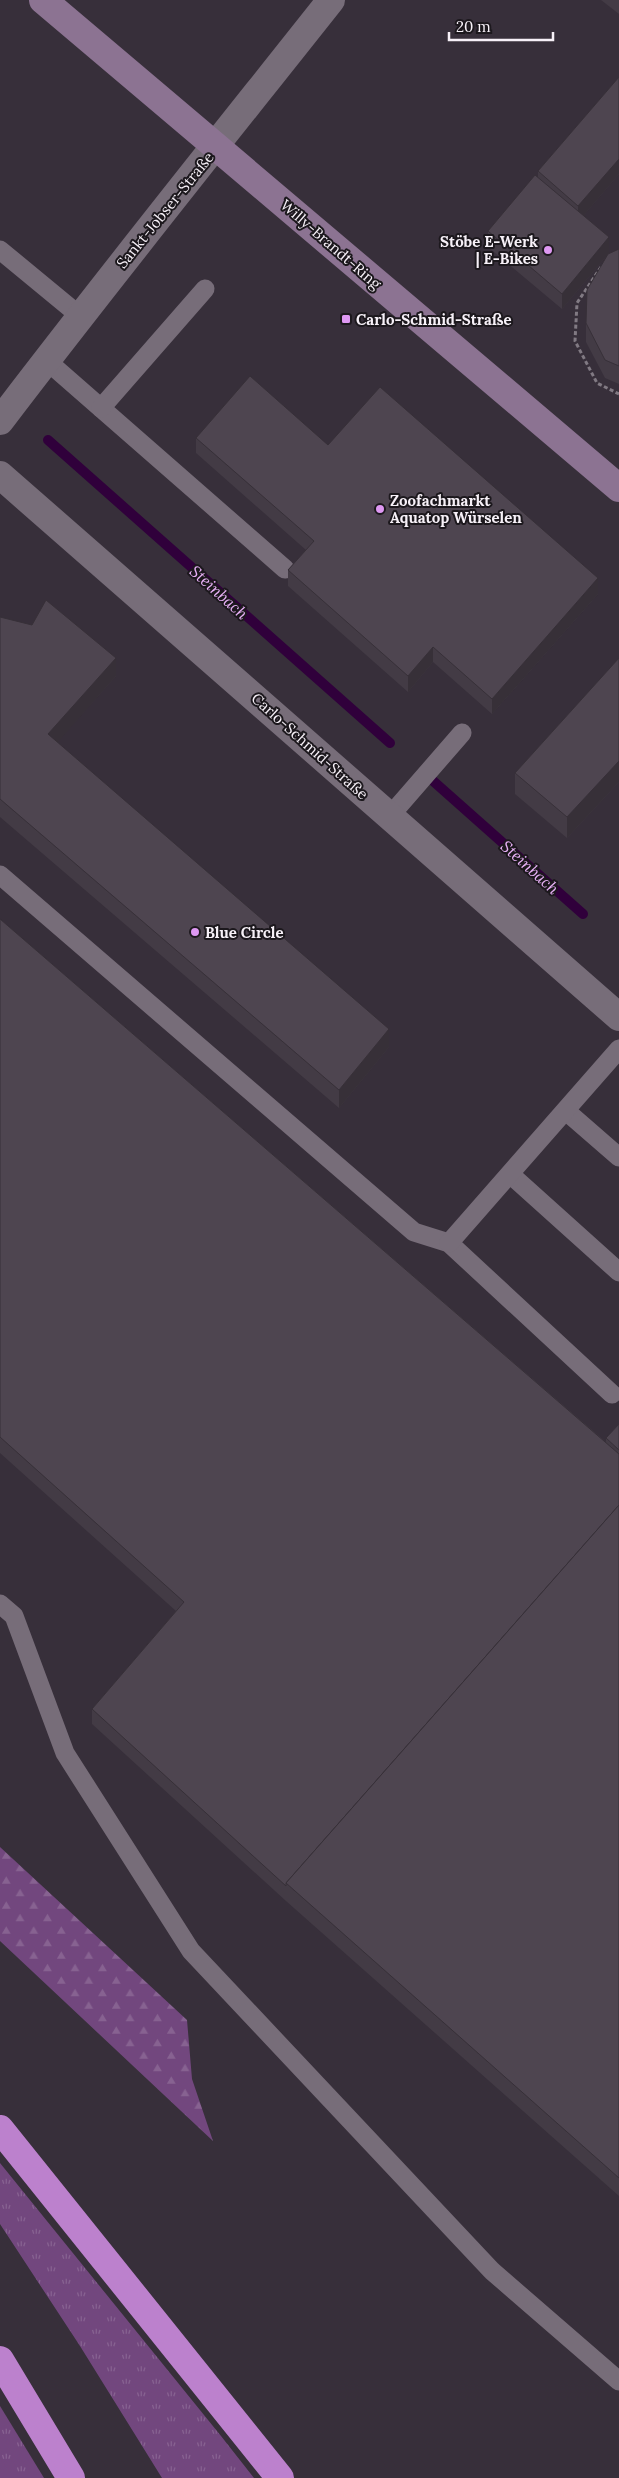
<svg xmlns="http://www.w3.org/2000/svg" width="619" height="2478" viewBox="0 0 619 2478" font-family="Lora,serif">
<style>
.grass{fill:url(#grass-tufts)}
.forest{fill:url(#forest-firs)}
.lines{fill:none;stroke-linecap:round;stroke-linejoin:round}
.stream{stroke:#30003b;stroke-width:10}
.path{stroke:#817a83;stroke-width:3;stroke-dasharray:4 2.5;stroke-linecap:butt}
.lane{stroke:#776d79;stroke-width:19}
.street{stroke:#776d79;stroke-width:28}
.secondary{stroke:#8c7392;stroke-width:28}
.highway{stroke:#bc81cd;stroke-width:28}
.wall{fill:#433b45}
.shaded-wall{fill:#373038}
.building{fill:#4e4550;stroke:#373038}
.poi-dot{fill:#de98f2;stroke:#1c181d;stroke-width:2}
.labels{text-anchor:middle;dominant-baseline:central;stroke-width:4;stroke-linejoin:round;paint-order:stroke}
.street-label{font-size:15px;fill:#f7f1f8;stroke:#1c181d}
.poi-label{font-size:15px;font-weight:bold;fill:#f7f1f8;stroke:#1c181d;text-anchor:start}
.water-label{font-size:16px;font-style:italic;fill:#e7b0f6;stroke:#1c181d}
</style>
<defs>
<pattern id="grass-tufts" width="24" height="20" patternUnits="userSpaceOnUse" patternTransform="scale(1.25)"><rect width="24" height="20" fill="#72477e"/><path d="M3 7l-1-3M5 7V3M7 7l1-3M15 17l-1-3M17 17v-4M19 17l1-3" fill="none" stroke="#876291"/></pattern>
<pattern id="forest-firs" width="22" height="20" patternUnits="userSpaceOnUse" patternTransform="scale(1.25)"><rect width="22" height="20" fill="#72477e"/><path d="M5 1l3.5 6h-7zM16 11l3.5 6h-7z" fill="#876291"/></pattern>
</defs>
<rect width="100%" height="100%" fill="#372f3a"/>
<g class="grass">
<polygon points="0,2163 221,2436 254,2478 162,2478 80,2346 0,2224"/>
<polygon points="0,2406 44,2478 0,2478"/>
</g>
<polygon class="forest" points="0,1847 187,2020 192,2079 213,2141 0,1941"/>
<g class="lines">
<g class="stream">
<polyline points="48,440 390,743"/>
<polyline points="432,780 583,914"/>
</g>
<polyline class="path" points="601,267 577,303 575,341 597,383 619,394"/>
<g class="lane">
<polyline points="0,250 80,316"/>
<polyline points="46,360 285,569"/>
<polyline points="101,408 205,289"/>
<polyline points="389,817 462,733"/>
<polyline points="0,875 414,1232 449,1243 612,1394"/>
<polyline points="566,1111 619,1157"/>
<polyline points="510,1174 619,1272"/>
<polyline points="449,1243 619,1049"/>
<polyline points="0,1604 14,1616 65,1753 191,1951 492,2271 619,2381"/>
</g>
<g class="street">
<path d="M 0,421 C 108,279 220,140 331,0"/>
<polyline points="0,475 619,1017"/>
</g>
<polyline class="secondary" points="43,0 619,488"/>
<g class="highway">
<polyline points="0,2129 280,2478"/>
<polyline points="0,2360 71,2478"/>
</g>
</g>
<g class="wall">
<polygon points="601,0 619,0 619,14"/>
<polygon points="619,77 619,174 583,216 609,253 562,309 488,247 488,231 538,177 538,171"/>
<polygon points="619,249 619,384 605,378 586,342 586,323"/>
<polygon points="196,438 328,445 598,594 492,714 433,662 408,692 288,586 288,570 306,550 196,453"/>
<polygon points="0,617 116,676 57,742 389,1047 339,1108 0,817"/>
<polygon points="619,658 619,782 567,838 515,794 515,773"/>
<polygon points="0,919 606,1442 606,1438 619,1424 619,2196 286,1901 92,1724 92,1709 176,1611 0,1453"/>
</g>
<g class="shaded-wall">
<polygon points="619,159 619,174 578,222 578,206"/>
<polygon points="609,237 609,253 562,309 562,294"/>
<polygon points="598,578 598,594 492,714 492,699"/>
<polygon points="433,647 433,662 408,692 408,676"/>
<polygon points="116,658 116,676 48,753 48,734"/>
<polygon points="619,761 619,782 567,838 567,817"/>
<polygon points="389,1029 389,1047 339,1108 339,1090"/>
</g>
<g class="building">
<polygon points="619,77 619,159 578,206 538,171"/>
<polygon points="535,175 609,237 562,294 488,231"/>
<polygon points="619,249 619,366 605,360 586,323 587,290 608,254"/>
<polygon points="250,376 328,445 380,387 598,578 492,699 433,647 408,676 288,570 314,541 196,438"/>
<polygon points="46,600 116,658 48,734 389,1029 339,1090 0,799 0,617 32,625"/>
<polygon points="619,658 619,761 567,817 515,773"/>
<polygon points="0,919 619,1454 619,1505 286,1883 286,1886 92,1709 184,1602 0,1437"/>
<polygon points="619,1424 619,1450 606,1438"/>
<polygon points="619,1505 619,2178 286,1883"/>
</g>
<g class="poi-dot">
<circle cx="548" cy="250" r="5"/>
<rect x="341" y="314" width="10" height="10" rx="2.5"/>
<circle cx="380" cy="509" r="5"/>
<circle cx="195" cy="932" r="5"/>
</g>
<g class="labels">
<g class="street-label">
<text transform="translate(165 210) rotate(-51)">Sankt-Jobser-Straße</text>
<text transform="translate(331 244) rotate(41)">Willy-Brandt-Ring</text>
<text transform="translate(310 746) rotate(42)">Carlo-Schmid-Straße</text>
</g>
<g class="poi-label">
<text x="538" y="241" text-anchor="end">Stöbe E-Werk<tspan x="538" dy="17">| E-Bikes</tspan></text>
<text x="356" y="319">Carlo-Schmid-Straße</text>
<text x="390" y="500">Zoofachmarkt<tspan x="390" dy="17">Aquatop Würselen</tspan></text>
<text x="205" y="932">Blue Circle</text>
</g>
<g class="water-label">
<text transform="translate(219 592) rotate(42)">Steinbach</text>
<text transform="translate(530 867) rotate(42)">Steinbach</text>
</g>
</g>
<path d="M449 32v8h104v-8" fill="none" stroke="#f7f1f8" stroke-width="2.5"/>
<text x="456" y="32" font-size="15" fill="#f7f1f8" stroke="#1c181d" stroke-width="4" paint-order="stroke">20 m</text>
</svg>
